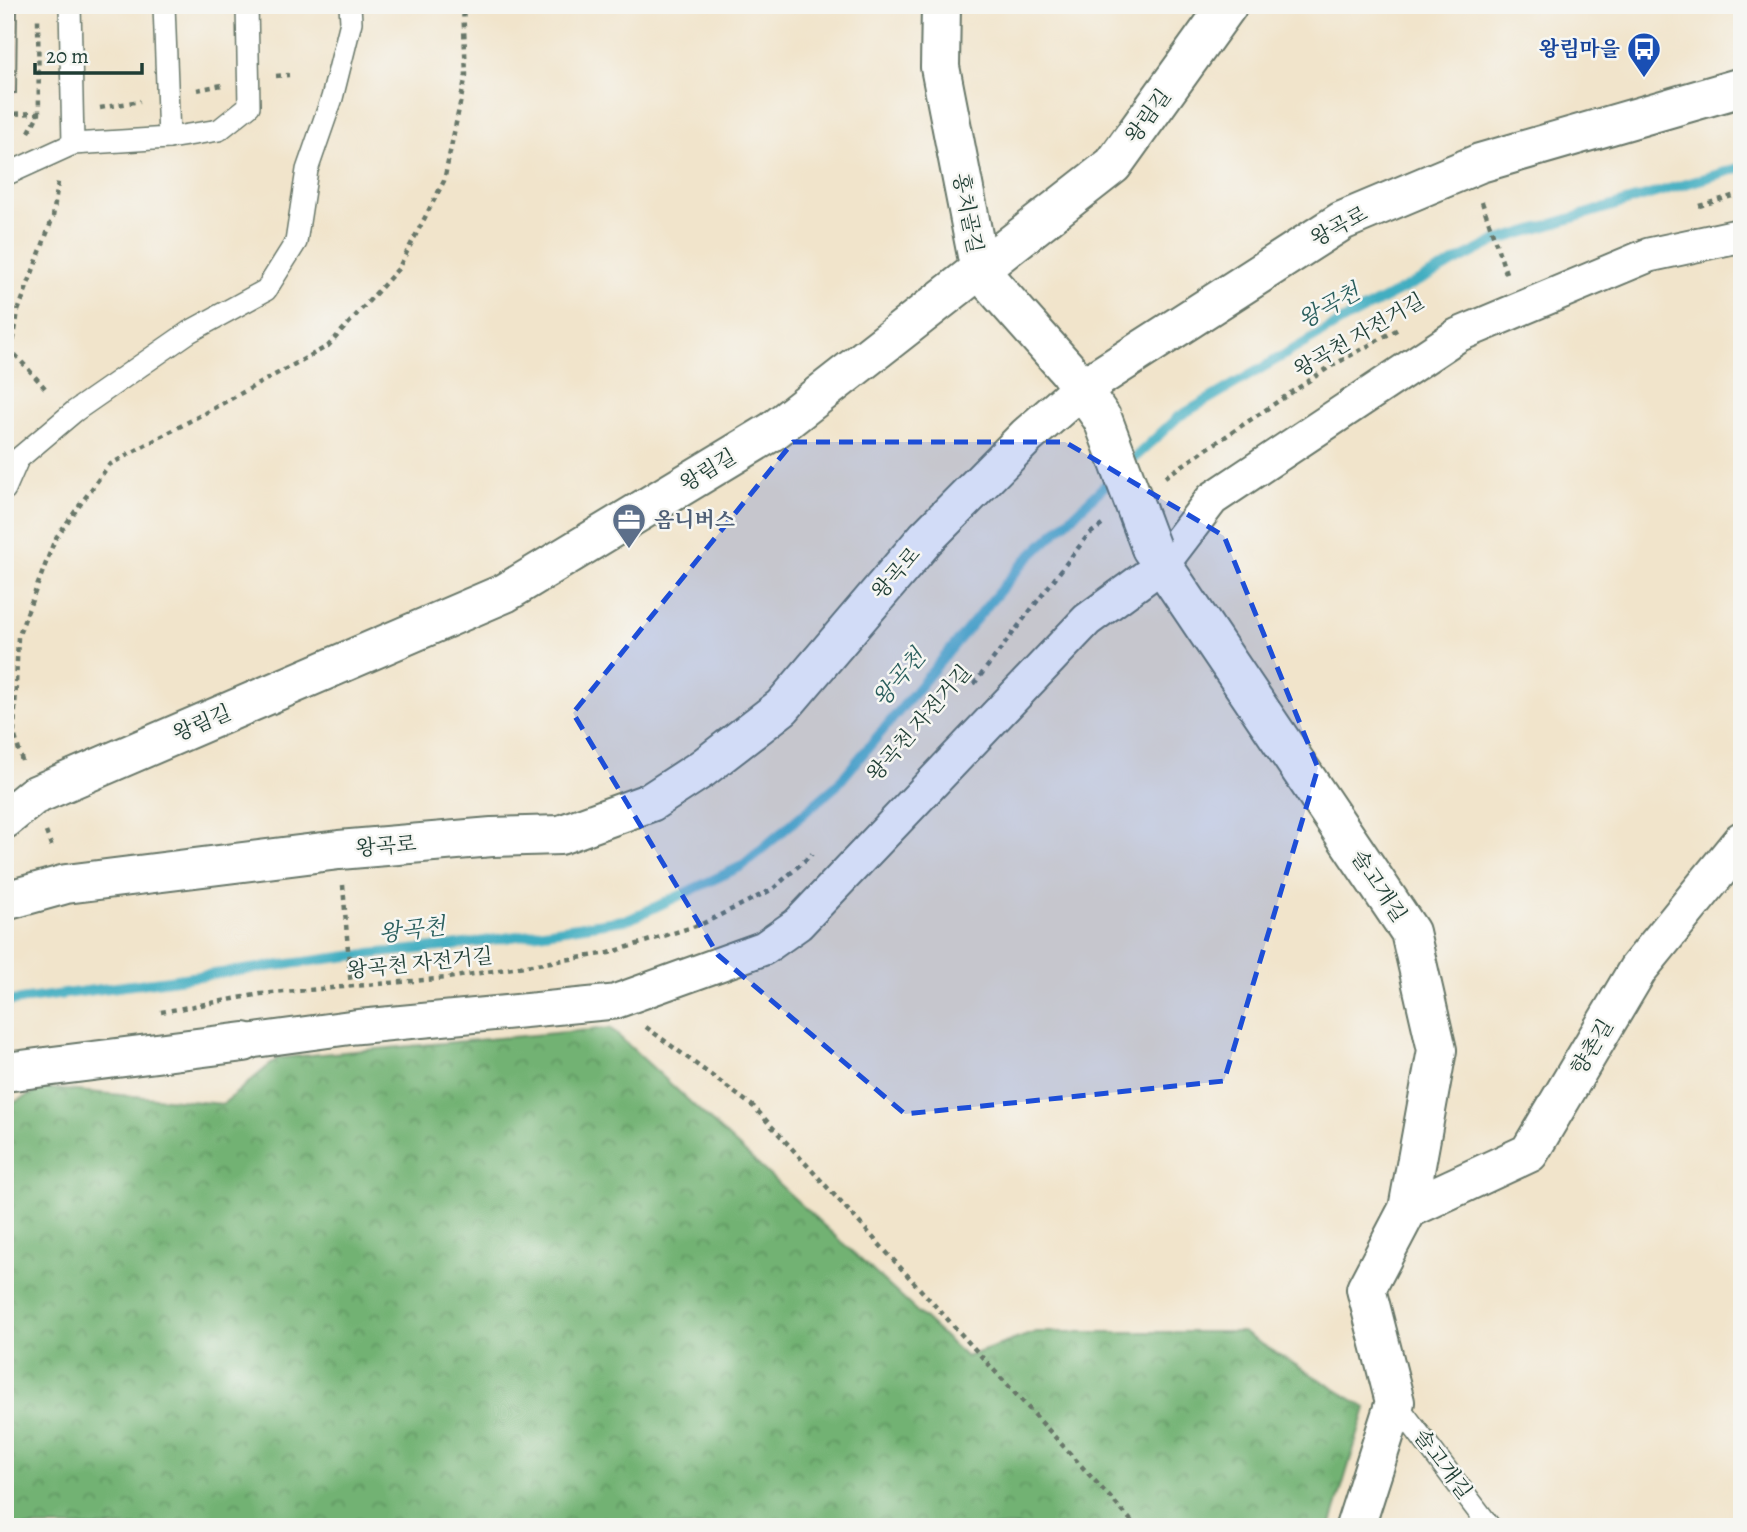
<svg xmlns="http://www.w3.org/2000/svg" width="1747" height="1532" viewBox="0 0 1747 1532" font-family="Alegreya,'Noto Serif KR',serif">
<style>
.forest{fill:url(#forest-crowns);stroke:#487854;stroke-width:2}
.lines{fill:none;stroke-linecap:round;stroke-linejoin:round}
.stream{stroke:#43aec1;stroke-width:10}
.building{fill:#d9a6c3}
.service-casing{stroke:#687769;stroke-width:24}
.pedestrian-casing{stroke:#687769;stroke-width:37}
.minor-casing{stroke:#687769;stroke-width:42}
.tertiary-casing{stroke:#687769;stroke-width:42}
.path{stroke:#687769;stroke-width:4.5;stroke-dasharray:5 5;stroke-linecap:butt}
.service{stroke:#fff;stroke-width:21}
.pedestrian{stroke:#fff;stroke-width:33}
.minor{stroke:#fff;stroke-width:38}
.tertiary{stroke:#fff;stroke-width:38}
.minor-bridge-casing{stroke:#687769;stroke-width:42;stroke-linecap:butt}
.minor-bridge{stroke:#fff;stroke-width:38}
.marked{fill:#1d4ed8;fill-opacity:0.2;stroke:#1d4ed8;stroke-width:5;stroke-dasharray:14 9;stroke-linejoin:round}
.labels{text-anchor:middle;dominant-baseline:central;stroke-width:5;stroke-linejoin:round;paint-order:stroke}
.transit-label{font-size:21px;font-weight:bold;fill:#164399;stroke:#f6f6f2;text-anchor:end}
.street-label{font-size:21px;fill:#1f3d34;stroke:#f6f6f2}
.service-label{font-size:21px;font-weight:bold;fill:#4e5e75;stroke:#f6f6f2;text-anchor:start}
.water-label{font-size:23px;font-style:italic;fill:#2a5f5e;stroke:#f6f6f2}
</style>
<defs>
<pattern id="forest-crowns" width="20" height="18" patternUnits="userSpaceOnUse" patternTransform="scale(1.75)"><rect width="20" height="18" fill="#72b273"/><path d="M2 6a3 3 0 1 1 6 0M12 15a3 3 0 1 1 6 0" fill="none" stroke="#5d925f"/></pattern>
</defs>
<rect width="100%" height="100%" fill="#f6f6f2"/>
<filter id="ink" filterUnits="userSpaceOnUse"><feTurbulence type="fractalNoise" baseFrequency=".0143" numOctaves="2"/><feDisplacementMap in="SourceGraphic" scale="14" xChannelSelector="R" yChannelSelector="G"/><feConvolveMatrix kernelMatrix="1 2 1 2 8 2 1 2 1" color-interpolation-filters="sRGB"/></filter>
<filter id="wash" filterUnits="userSpaceOnUse"><feTurbulence type="fractalNoise" baseFrequency=".00686" numOctaves="4" result="noise"/><feDisplacementMap in="SourceGraphic" scale="28" xChannelSelector="R" yChannelSelector="G"/><feGaussianBlur stdDeviation="1.57" result="paint"/><feColorMatrix in="noise" values="0 0 0 0 0 0 0 0 0 0 0 0 0 0 0 0 0 1.4 0 .05"/><feComposite in="paint" operator="in"/></filter>
<g filter="url(#wash)">
<rect width="100%" height="100%" fill="#f1e4cb"/>
<polygon class="forest" points="610,1028 966,1357 1036,1332 1242,1332 1366,1408 1330,1527 5,1527 5,1107 43,1088 223,1104 278,1058"/>
<g class="lines">
<g class="stream">
<polyline points="1127,465 1178,417 1349,317 1496,241 1742,167"/>
<polyline points="5,1002 349,956 452,946 630,919 742,866 836,786 1024,562 1115,476"/>
</g>
</g>
<g id="blocks">
<polygon class="building" points="5,5 17,5 16,93 5,93"/>
</g>
</g>
<g filter="url(#ink)">
<use href="#blocks" fill-opacity="0" stroke="#687769" stroke-width="2"/>
<g class="lines">
<g class="service-casing">
<g id="service">
<polyline points="70,5 73,144"/>
<polyline points="169,138 219,130 249,106 247,5"/>
<polyline points="5,175 73,144 169,138 164,5"/>
<polyline points="5,489 18,459 75,411 189,332 266,290 296,242 307,170 332,98 351,22 350,5"/>
<polyline points="1395,1402 1490,1527"/>
</g>
</g>
<g class="pedestrian-casing">
<polyline id="pedestrian" points="244,1042 354,1027 614,1002 764,948 798,924 1087,620 1161,566 1212,499 1458,335 1649,255 1742,235"/>
</g>
<g class="minor-casing">
<g id="minor">
<polyline points="941,5 940,67 980,271 1068,370 1101,417"/>
<polyline points="1151,548 1410,932 1437,1050 1408,1209 1366,1289 1395,1402 1355,1527"/>
<polyline points="5,819 33,796 505,593 773,431 1113,165 1228,5"/>
<polyline points="5,1072 244,1042"/>
<polyline points="1408,1209 1529,1153 1638,969 1742,841"/>
</g>
</g>
<g class="tertiary-casing">
<polyline id="tertiary" points="5,901 66,884 339,850 492,837 560,835 651,802 703,768 782,707 926,538 1027,436 1081,389 1342,221 1480,163 1742,87"/>
</g>
<g class="path">
<polyline points="276,76 289,75"/>
<polyline points="197,90 222,85"/>
<polyline points="100,108 140,101"/>
<polyline points="5,114 39,113"/>
<polyline points="29,132 39,113 38,18"/>
<polyline points="1482,202 1507,276"/>
<polyline points="1699,206 1742,193"/>
<polyline points="45,388 12,351 18,311 53,217 58,182"/>
<polyline points="1165,477 1328,368 1400,328"/>
<polyline points="974,684 1088,535 1102,525"/>
<polyline points="22,761 14,733 18,637 55,539 109,465 328,346 398,269 444,181 466,75 463,5"/>
<polyline points="46,832 53,850"/>
<polyline points="343,885 351,988"/>
<polyline points="161,1012 261,994 448,978 609,953 702,924 773,889 812,854"/>
<polyline points="646,1027 754,1107 1137,1527"/>
</g>
<use href="#service" class="service"/>
<use href="#pedestrian" class="pedestrian"/>
<use href="#minor" class="minor"/>
<use href="#tertiary" class="tertiary"/>
<g class="minor-bridge-casing">
<polyline id="minor-bridge" points="1103,420 1151,548"/>
</g>
<use href="#minor-bridge" class="minor-bridge"/>
</g>
</g>
<path class="marked" d="M 793,442 L 1065,442 L 1224,536 L 1318,768 L 1224,1081 L 905,1114 L 718,955 L 573,713 Z"/>
<defs>
<g id="bus-pin" transform="scale(1.75)"><path d="M0 17L-7.5 6A9.5 9.5 0 1 1 7.5 6Z" fill="#1a4fb4" stroke="#f6f6f2"/><path d="M-5-6H5V4H4V6H2V4H-2V6H-4V4H-5ZM-3.5-4V0h7V-4ZM-3.5 1.2v1.5H-2V1.2ZM2 1.2v1.5H3.5V1.2Z" fill="#fff"/></g>
<g id="office-pin" transform="scale(1.75)"><path d="M0 17L-7.5 6A9.5 9.5 0 1 1 7.5 6Z" fill="#5c6f8a" stroke="#f6f6f2"/><path d="M-6-3h4V-5.5h4V-3h4V5H-6ZM-1-4.5V-3h2v-1.5ZM-6 0V1H6V0Z" fill="#fff"/></g>
</defs>
<g fill-rule="evenodd">
<use href="#bus-pin" x="1644" y="49"/>
<use href="#office-pin" x="629" y="520"/>
</g>
<g class="labels">
<g class="transit-label">
<text x="1620" y="49">왕림마을</text>
</g>
<g class="street-label">
<text transform="translate(1148 116) rotate(-54)">왕림길</text>
<text transform="translate(968 213) rotate(79)">홍치골길</text>
<text transform="translate(1339 226) rotate(-28)">왕곡로</text>
<text transform="translate(1359 335) rotate(-30)">왕곡천 자전거길</text>
<text transform="translate(708 470) rotate(-31)">왕림길</text>
<text transform="translate(896 573) rotate(-49)">왕곡로</text>
<text transform="translate(202 723) rotate(-23)">왕림길</text>
<text transform="translate(919 723) rotate(-49)">왕곡천 자전거길</text>
<text transform="translate(386 846) rotate(-5)">왕곡로</text>
<text transform="translate(1379 886) rotate(56)">솔고개길</text>
<text transform="translate(420 963) rotate(-6)">왕곡천 자전거길</text>
<text transform="translate(1592 1047) rotate(-59)">향촌길</text>
<text transform="translate(1443 1464) rotate(53)">솔고개길</text>
</g>
<g class="service-label">
<text x="654" y="520">옴니버스</text>
</g>
<g class="water-label">
<text transform="translate(1329 306) rotate(-29)">왕곡천</text>
<text transform="translate(899 678) rotate(-50)">왕곡천</text>
<text transform="translate(412 930) rotate(-7)">왕곡천</text>
</g>
</g>
<rect width="1747" height="1532" fill="none" stroke="#f6f6f2" stroke-width="28"/>
<path d="M35 63v10h107v-10" fill="none" stroke="#1f3d34" stroke-width="3.5"/>
<text x="46" y="63" font-size="21" fill="#1f3d34" stroke="#f6f6f2" stroke-width="5" paint-order="stroke">20 m</text>
</svg>
